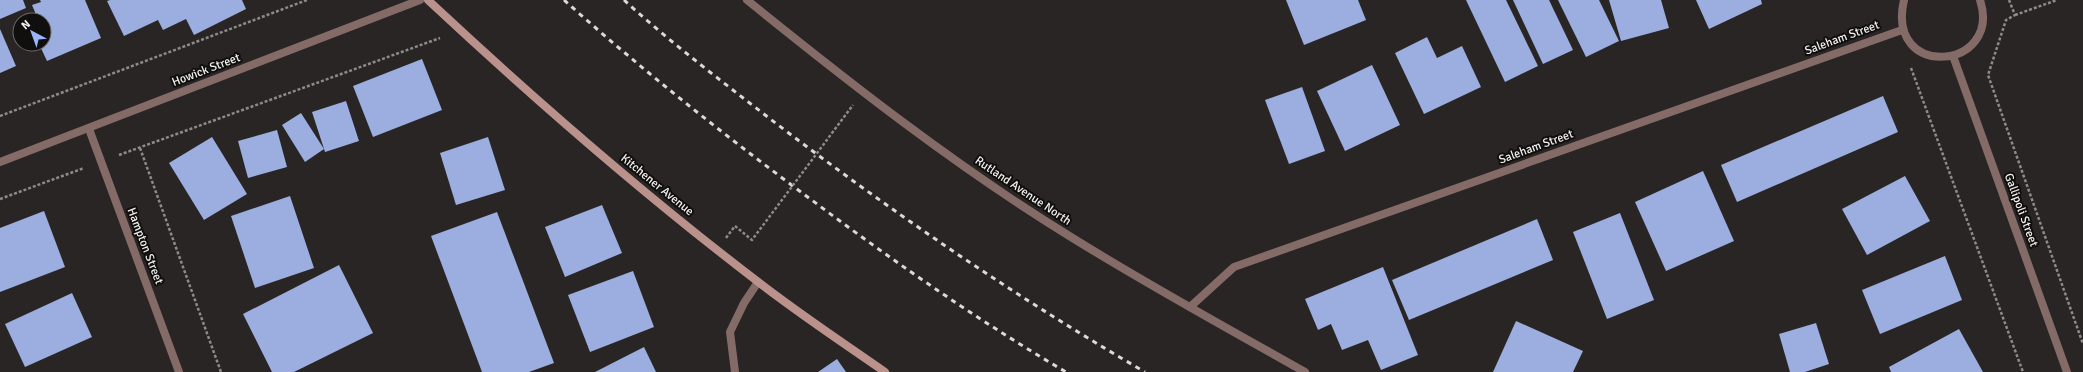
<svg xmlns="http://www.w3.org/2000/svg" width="2083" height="372" viewBox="0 0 2083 372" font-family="Signika,sans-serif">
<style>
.building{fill:#9baedf}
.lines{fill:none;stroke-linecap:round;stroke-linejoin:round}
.path{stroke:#8d8a8a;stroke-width:2.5;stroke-dasharray:3 2;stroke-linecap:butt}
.street{stroke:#856b67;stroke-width:8}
.secondary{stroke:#bb928b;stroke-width:8}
.rail{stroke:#dcd9d9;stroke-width:3;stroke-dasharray:5 5;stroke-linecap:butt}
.path-bridge{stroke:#8d8a8a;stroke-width:2.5;stroke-dasharray:3 2;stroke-linecap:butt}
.labels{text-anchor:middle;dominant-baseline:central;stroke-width:4;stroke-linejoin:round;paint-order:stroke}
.street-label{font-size:12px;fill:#f2efef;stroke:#100f0e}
</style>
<rect width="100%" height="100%" fill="#292525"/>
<g class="building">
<polygon points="0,0 23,0 26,8 0,19"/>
<polygon points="40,0 85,0 101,38 47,61 39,44 44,44 44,20 30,20 37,17 32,5 41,2"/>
<polygon points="110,0 242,0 246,9 194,35 186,19 163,30 158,20 124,36 107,1"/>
<polygon points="1286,0 1358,0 1366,20 1304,45"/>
<polygon points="1466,0 1506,0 1538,66 1505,82"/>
<polygon points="1513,0 1549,0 1573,50 1543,64"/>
<polygon points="1558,0 1599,0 1619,41 1586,57"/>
<polygon points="1609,0 1661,0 1669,28 1621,41"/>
<polygon points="1696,0 1761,0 1762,4 1709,29"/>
<polygon points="0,29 16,66 0,73"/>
<polygon points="1427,37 1437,58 1462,46 1481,87 1424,114 1395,53"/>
<polygon points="422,59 442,110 373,137 353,86"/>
<polygon points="1372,65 1400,125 1345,151 1317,91"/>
<polygon points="1302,87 1325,151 1289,164 1265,100"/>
<polygon points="1883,96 1898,132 1737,202 1721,165"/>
<polygon points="346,101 359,141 325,152 312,112"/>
<polygon points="301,113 324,149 305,162 282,125"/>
<polygon points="277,130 287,167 248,178 238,141"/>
<polygon points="212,137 247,194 204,220 169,163"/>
<polygon points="488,137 505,190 456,205 440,153"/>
<polygon points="1703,171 1734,241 1666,271 1635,202"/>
<polygon points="1905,176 1930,221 1867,255 1842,209"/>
<polygon points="290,196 314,268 255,288 231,216"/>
<polygon points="602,205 622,253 565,277 545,227"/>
<polygon points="44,211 65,267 0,292 0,228"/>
<polygon points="497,212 554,363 529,372 482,372 431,236"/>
<polygon points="1620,213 1654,300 1607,319 1573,232"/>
<polygon points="1537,219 1553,260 1409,320 1392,280"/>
<polygon points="1945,256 1962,300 1880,334 1862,290"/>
<polygon points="339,265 373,333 294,372 272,372 243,314"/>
<polygon points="1383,267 1418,355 1381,370 1368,340 1342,350 1331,324 1318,330 1305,299"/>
<polygon points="633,271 654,327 590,352 568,295"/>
<polygon points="72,293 92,337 25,367 5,324"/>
<polygon points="1516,321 1583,351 1573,372 1493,372"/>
<polygon points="1816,323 1829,364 1805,372 1790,372 1779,334"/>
<polygon points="1959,329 1983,372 1891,372 1889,367"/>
<polygon points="644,347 656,372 595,372"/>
<polygon points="837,359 846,372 818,372"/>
</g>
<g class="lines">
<g class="path">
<polyline points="2009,0 2015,15 2006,20 1988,75 2083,344"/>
<polyline points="2015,15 2057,0"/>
<polyline points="1911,68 2023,372"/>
<polyline points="0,116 307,0"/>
<polyline points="140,148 221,372"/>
<polyline points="119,155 440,38"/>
<polyline points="0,199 84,168"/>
</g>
<g class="street">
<path d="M 747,0 C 851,84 957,167 1071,237 C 1148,285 1227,328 1305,372"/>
<path d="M 1904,0 C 1885,81 2003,70 1980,0"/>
<polyline points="1953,56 2067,372"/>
<polyline points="89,129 179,372"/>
<polyline points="0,162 420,0"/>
<polyline points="1190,307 1234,267 1902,30"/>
<polyline points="735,372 730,332 744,303 758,282"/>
</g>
<path class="secondary" d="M 428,0 C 533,98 642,193 757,281 C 798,313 842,342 885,372"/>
<g class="rail">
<path d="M 564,0 C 640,68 719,131 801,192 C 886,256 974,318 1066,372"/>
<path d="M 624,0 C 670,42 720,80 769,118 C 889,210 1014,296 1145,372"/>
</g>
<polyline class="path-bridge" points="726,238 735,226 752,240 853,105"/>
</g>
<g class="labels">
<g class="street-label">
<text transform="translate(1842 38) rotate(-20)">Saleham Street</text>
<text transform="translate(206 70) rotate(-21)">Howick Street</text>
<text transform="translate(1536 147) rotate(-20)">Saleham Street</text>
<text transform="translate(657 185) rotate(39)">Kitchener Avenue</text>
<text transform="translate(1023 191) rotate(34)">Rutland Avenue North</text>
<text transform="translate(2021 210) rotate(70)">Gallipoli Street</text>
<text transform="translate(145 246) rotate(69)">Hampton Street</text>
</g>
</g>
<g transform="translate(32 32) rotate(319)"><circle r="19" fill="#100f0e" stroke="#6a6968"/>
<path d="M0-3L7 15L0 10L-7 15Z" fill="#9ab5fd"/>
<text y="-6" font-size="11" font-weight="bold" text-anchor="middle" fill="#f2efef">N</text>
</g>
</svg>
